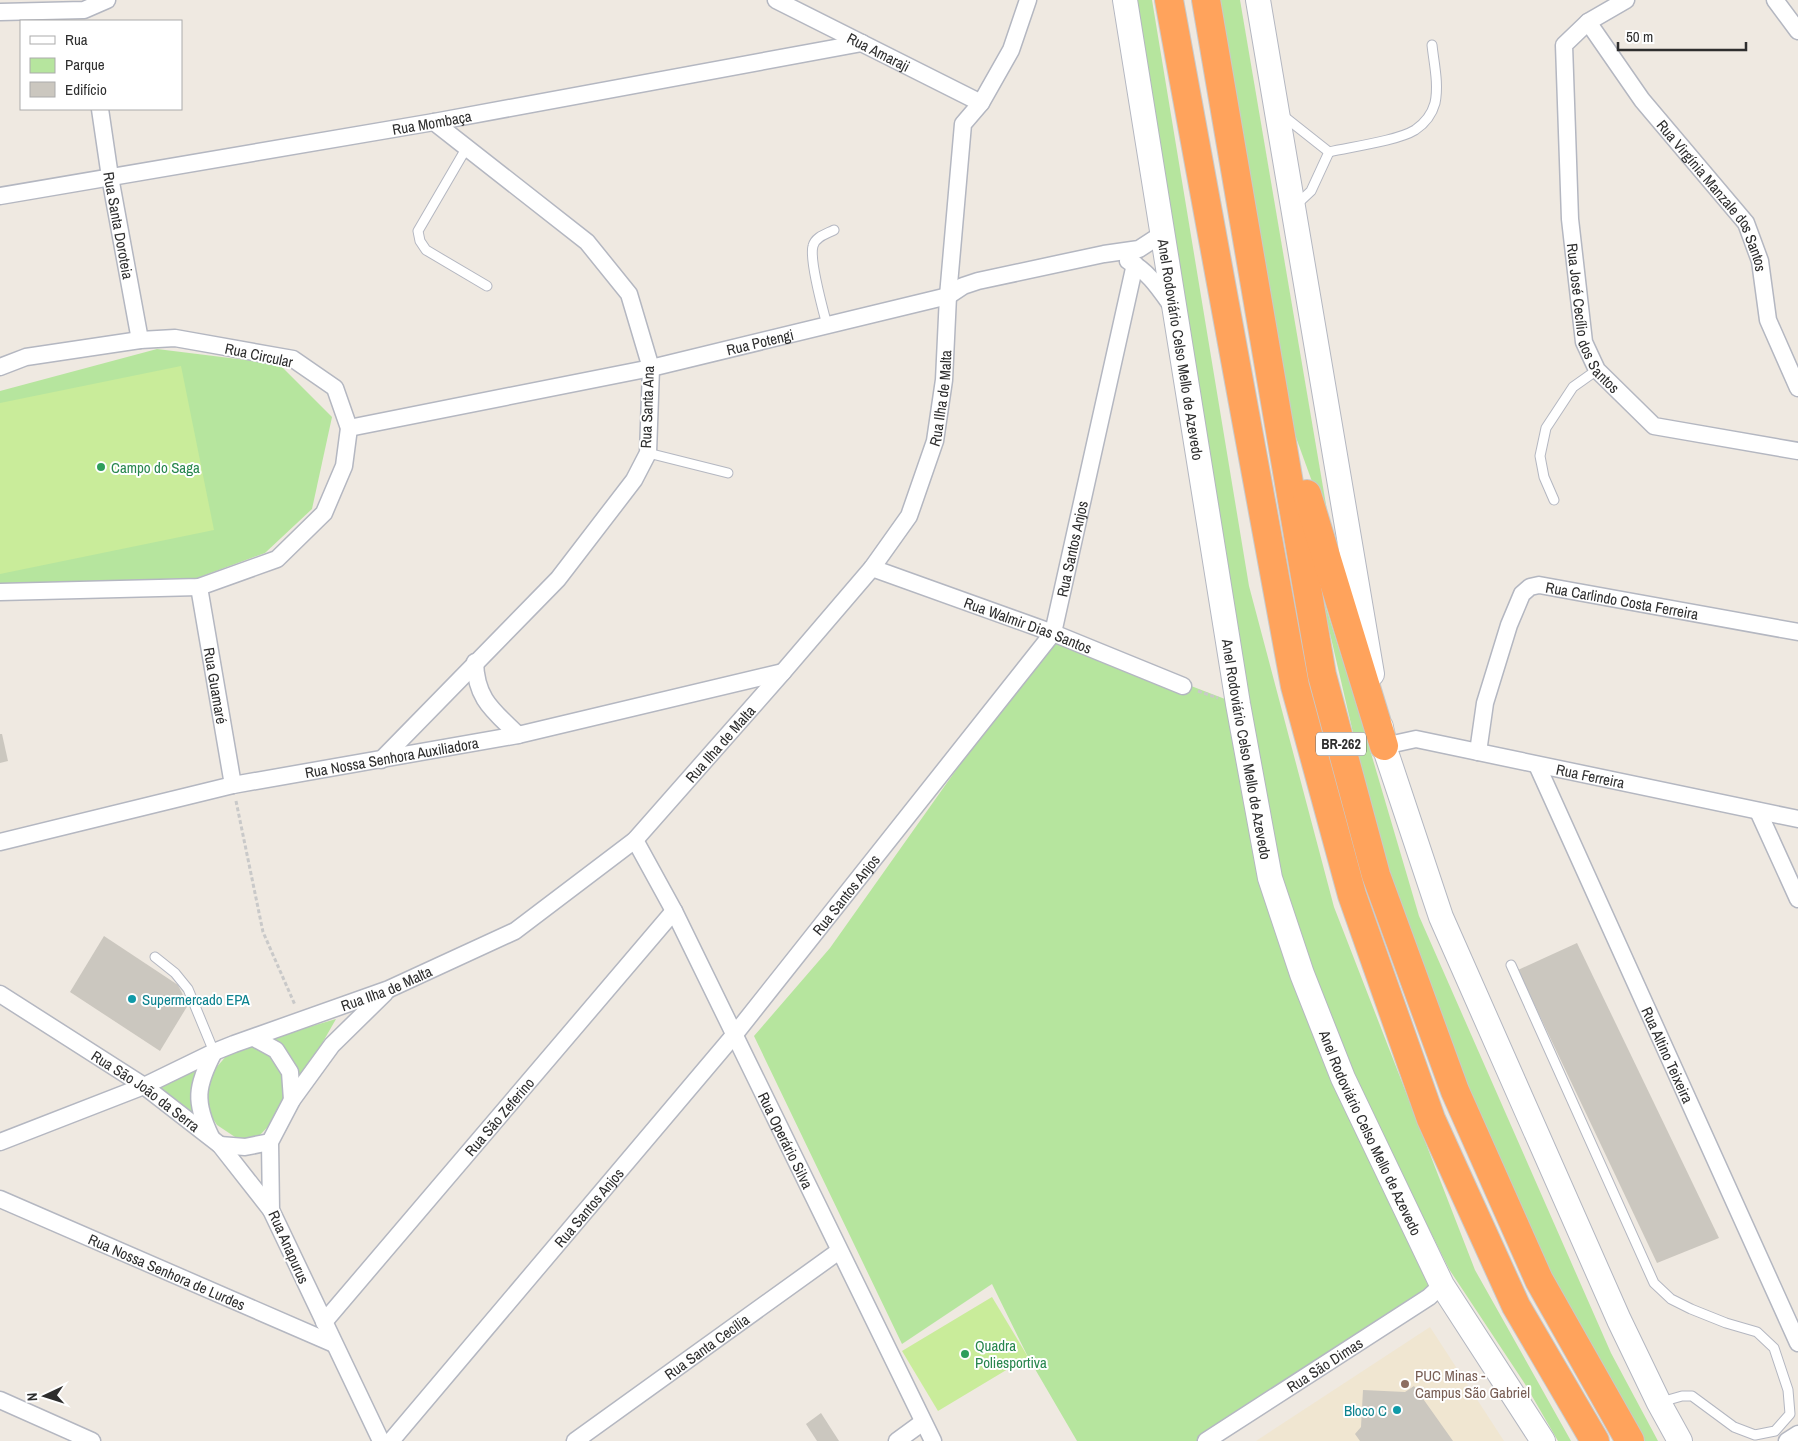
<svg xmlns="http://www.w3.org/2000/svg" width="1798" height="1441" viewBox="0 0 1798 1441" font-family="'Archivo Narrow',sans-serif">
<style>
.education{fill:#f0e6d1}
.green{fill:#b6e59e}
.pitch{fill:#c9ec9a}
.building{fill:#cbc7bf}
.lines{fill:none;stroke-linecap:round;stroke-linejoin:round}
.service-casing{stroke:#b4b7c1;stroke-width:11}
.minor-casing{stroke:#b4b7c1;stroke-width:19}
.secondary-casing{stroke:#b4b7c1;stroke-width:26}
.motorway-casing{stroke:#c9c9c9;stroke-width:30}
.path{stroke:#c9c9c9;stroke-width:3;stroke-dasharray:4 2.5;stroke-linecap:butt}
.service{stroke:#fff;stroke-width:9}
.minor{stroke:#fff;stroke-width:16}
.secondary{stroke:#fff;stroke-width:24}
.motorway{stroke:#ffa35c;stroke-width:28}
.leisure-dot{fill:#2e9e5b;stroke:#fff;stroke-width:2}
.culture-dot{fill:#0f9aa8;stroke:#fff;stroke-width:2}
.education-dot{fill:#8d6e63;stroke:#fff;stroke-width:2}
.labels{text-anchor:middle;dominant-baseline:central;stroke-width:4;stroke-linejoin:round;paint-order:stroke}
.shield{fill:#fff;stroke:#6d6d6d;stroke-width:1}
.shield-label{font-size:14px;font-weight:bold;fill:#2e2e2e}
.street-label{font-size:15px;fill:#2e2e2e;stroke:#fff}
.leisure-label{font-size:15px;fill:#27864d;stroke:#fff;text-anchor:start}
.culture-label{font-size:15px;fill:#0d838f;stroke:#fff;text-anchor:start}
.education-label{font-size:15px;fill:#785e54;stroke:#fff;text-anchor:start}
</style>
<rect width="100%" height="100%" fill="#efe9e1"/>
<polygon class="education" points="1430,1327 1504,1441 1256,1441"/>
<g class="green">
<polygon points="1132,0 1152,0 1249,586 1334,907 1475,1270 1571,1441 1558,1441 1525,1384 1449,1269 1302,974 1442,1285 1205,1441 1077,1441 1028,1357 992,1284 902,1344 754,1036 830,948 1053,633 1238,704"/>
<polygon points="1214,0 1240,0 1331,534 1285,407"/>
<polygon points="157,349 279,364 332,417 312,509 265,553 197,578 0,584 0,391"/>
<polygon points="1318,582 1358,709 1419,916 1611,1353 1658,1441 1641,1441 1526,1229 1446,1039 1375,827"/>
<polygon points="336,1019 300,1082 268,1039"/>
<polygon points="256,1043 270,1052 283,1069 287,1094 280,1114 260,1135 241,1141 217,1125 205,1107 208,1077 228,1054"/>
<polygon points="203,1063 197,1118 147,1089"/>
</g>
<g class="pitch">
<polygon points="181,366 214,530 0,574 0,403"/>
<polygon points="992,1297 1028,1357 938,1411 902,1351"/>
</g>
<g class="building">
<polygon points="0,734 2,734 8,761 0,763"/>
<polygon points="104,936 178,985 188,1005 160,1051 70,992"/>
<polygon points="1577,943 1719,1238 1657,1263 1518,970"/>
<polygon points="1414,1386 1453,1441 1360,1441 1355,1434 1361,1427 1363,1390 1405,1392"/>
<polygon points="821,1413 839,1441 817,1441 806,1424"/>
</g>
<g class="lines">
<g class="service-casing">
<g id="service">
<path d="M 1281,114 L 1329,152 C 1350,147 1397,141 1415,130 C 1424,124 1432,114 1435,103 C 1439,84 1434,64 1432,45"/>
<polyline points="467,147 418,231 420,241 426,250 487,286"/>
<polyline points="1295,206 1311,191 1329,152"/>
<path d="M 827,325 C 823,310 809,260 813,246 C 815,237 826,234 834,230"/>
<polyline points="648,453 728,473"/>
<polyline points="1554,500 1544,477 1540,456 1546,428 1573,387 1597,370"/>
<polyline points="155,957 175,973 188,989 214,1052"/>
<polyline points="1511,965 1654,1283 1671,1299 1691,1309 1726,1323 1757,1332 1774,1348 1788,1390 1790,1414 1775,1431 1755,1435 1734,1427 1692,1396 1682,1396 1661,1402"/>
</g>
</g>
<g class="minor-casing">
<g id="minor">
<path id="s1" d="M 776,0 L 981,103"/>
<path id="s2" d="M 1626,0 L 1588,22 L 1564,45 L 1570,219 L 1584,342 L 1597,370 L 1654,426 L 1798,451"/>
<polyline points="1775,0 1798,31"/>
<polyline points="0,12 84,10 107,0"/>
<path id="s3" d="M 1588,22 L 1642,100 L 1746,223 L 1760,261 L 1768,320 L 1798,388"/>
<path id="s4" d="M 100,109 L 110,177 L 140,340"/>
<path id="s5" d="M 0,196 L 434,122 L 862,43"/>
<path d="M 1128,261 C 1147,270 1159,288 1171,305"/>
<polyline points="0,367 26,357 140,340 175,338 293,359 335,388 349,428 344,466 324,513 277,559 199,587 0,592"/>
<path id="s6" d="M 349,428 L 651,368 L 948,296 L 963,286 L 978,281 L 1104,254 L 1139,249 L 1162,234"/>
<path id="s7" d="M 872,568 L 1053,633 L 1183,686"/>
<path id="s8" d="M 199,587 L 233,785"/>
<path d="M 475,662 C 476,700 494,711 518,735"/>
<path id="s9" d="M 1384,746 L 1416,739 L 1798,819"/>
<path id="s10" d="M 1478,752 L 1485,703 L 1509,625 L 1522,594 L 1530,587 L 1539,585 L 1798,632"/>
<polyline points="381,760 558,579 634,480 648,453 651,368 629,294 587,242 434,122"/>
<path id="s11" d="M 1537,765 L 1798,1343"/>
<polyline points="1758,811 1798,899"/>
<path id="s12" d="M 635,840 L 674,911 L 933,1441"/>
<path id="s13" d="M 0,842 L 233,785 L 518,735 L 783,672"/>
<path id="s14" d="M 0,994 L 144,1086 L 220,1145 L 271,1210"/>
<polyline points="254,1038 276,1050 290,1072 292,1100"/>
<path d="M 211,1137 C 194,1102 196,1086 214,1052"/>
<path id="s15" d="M 0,1142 L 144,1086 L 214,1052 L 234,1044 L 389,989 L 515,931 L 635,840 L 783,672 L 872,568 L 909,516 L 935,441 L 944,380 L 948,296 L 963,124 L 981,103 L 1011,50 L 1028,0"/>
<polyline points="220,1145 245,1147 270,1142"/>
<path id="s16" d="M 0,1199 L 334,1344"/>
<path id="s17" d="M 324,1322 L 674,911"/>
<polyline points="0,1400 92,1441"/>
<polyline points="381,1441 271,1210 270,1142 292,1100 332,1045 385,993"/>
<path id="s18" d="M 391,1441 L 735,1034 L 1053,633 L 1135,264"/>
<path id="s19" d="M 575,1441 L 839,1251"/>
<polyline points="897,1441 923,1422"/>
<path id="s20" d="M 1206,1441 L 1429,1297 L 1442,1285"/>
<polyline points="1787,1441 1798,1434"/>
</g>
</g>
<g class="secondary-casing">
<g id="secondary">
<path id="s21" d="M 1125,0 L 1238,704 L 1270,878 L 1302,974 L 1343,1078 L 1442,1285 L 1543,1441"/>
<polyline points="1258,0 1372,674"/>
<polyline points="1381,727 1384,746 1441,917 1619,1320 1659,1403 1680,1441"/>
</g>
</g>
<g class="motorway-casing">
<g id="motorway">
<polyline points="1169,0 1295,686 1352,895 1431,1119 1516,1306 1595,1441"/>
<polyline points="1206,0 1322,675 1376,875 1455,1091 1539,1280 1630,1441"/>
<polyline points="1307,494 1384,746"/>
</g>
</g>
<g class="path">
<polyline points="1198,691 1218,698"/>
<polyline points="236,801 263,932 295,1005"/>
</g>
<use href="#service" class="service"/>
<use href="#minor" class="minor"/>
<use href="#secondary" class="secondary"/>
<use href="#motorway" class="motorway"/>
</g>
<g class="leisure-dot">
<circle cx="101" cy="467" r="5"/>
<circle cx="965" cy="1354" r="5"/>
</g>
<g class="culture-dot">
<circle cx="132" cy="999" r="5"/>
<circle cx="1397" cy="1410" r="5"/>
</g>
<circle class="education-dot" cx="1405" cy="1384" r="5"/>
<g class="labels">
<rect class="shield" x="1316" y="732.5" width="50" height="23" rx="4"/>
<g class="shield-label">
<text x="1341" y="744">BR-262</text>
</g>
<g class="street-label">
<text stroke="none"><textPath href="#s1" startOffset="115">Rua Amaraji</textPath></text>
<text stroke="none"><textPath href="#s5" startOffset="438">Rua Mombaça</textPath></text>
<text stroke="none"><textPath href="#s3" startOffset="215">Rua Virgínia Manzale dos Santos</textPath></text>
<text stroke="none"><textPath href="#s4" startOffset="118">Rua Santa Doroteia</textPath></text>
<text stroke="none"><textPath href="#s2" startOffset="355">Rua José Cecílio dos Santos</textPath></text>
<text stroke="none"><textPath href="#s6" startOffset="420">Rua Potengi</textPath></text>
<text stroke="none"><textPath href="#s21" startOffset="354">Anel Rodoviário Celso Mello de Azevedo</textPath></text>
<text transform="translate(259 355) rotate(12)">Rua Circular</text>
<text stroke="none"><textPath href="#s15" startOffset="1255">Rua Ilha de Malta</textPath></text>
<text transform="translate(647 407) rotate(-88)">Rua Santa Ana</text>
<text stroke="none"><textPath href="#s18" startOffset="1131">Rua Santos Anjos</textPath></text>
<text stroke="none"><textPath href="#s10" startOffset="269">Rua Carlindo Costa Ferreira</textPath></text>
<text stroke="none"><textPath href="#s7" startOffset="166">Rua Walmir Dias Santos</textPath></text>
<text stroke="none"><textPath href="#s8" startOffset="100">Rua Guamaré</textPath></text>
<text stroke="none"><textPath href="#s15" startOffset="836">Rua Ilha de Malta</textPath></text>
<text stroke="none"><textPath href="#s21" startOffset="759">Anel Rodoviário Celso Mello de Azevedo</textPath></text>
<text stroke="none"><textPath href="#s13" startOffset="401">Rua Nossa Senhora Auxiliadora</textPath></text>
<text stroke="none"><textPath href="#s9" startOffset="211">Rua Ferreira</textPath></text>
<text stroke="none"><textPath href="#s18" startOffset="711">Rua Santos Anjos</textPath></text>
<text stroke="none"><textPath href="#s15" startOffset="416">Rua Ilha de Malta</textPath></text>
<text stroke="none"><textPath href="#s11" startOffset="318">Rua Altino Teixeira</textPath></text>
<text stroke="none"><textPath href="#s14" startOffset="175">Rua São João da Serra</textPath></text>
<text stroke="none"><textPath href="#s17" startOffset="270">Rua São Zeferino</textPath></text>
<text stroke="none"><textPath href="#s21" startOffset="1164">Anel Rodoviário Celso Mello de Azevedo</textPath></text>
<text stroke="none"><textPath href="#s12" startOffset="336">Rua Operário Silva</textPath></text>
<text stroke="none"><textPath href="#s18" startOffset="306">Rua Santos Anjos</textPath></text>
<text transform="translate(289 1247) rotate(66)">Rua Anapurus</text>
<text stroke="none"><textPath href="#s16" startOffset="182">Rua Nossa Senhora de Lurdes</textPath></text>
<text stroke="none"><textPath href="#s19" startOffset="162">Rua Santa Cecília</textPath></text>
<text stroke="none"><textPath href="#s20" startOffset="141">Rua São Dimas</textPath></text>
</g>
<g class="leisure-label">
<text x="111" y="467">Campo do Saga</text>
<text x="975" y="1345">Quadra<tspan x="975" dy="17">Poliesportiva</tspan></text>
</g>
<g class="culture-label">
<text x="142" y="999">Supermercado EPA</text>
<text x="1387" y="1410" text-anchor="end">Bloco C</text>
</g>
<g class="education-label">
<text x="1415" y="1375">PUC Minas -<tspan x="1415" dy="17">Campus São Gabriel</tspan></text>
</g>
</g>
<rect x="20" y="20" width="162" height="90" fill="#ffffff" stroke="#ababab"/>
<rect x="30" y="36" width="25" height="8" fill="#ffffff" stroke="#ababab"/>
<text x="65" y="45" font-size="15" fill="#2e2e2e">Rua</text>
<rect x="30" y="58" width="25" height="15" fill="#b6e59e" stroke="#ababab"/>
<text x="65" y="70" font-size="15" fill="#2e2e2e">Parque</text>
<rect x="30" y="82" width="25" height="15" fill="#cbc7bf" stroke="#ababab"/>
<text x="65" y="95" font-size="15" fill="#2e2e2e">Edifício</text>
<g transform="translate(45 1396) rotate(266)" stroke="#ffffff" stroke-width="4" paint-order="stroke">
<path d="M0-4L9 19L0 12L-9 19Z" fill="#2e2e2e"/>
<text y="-8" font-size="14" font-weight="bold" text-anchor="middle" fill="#2e2e2e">N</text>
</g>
<path d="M1618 42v8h128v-8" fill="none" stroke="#2e2e2e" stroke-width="2.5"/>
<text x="1626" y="42" font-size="15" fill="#2e2e2e" stroke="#ffffff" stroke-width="4" paint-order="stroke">50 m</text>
</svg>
